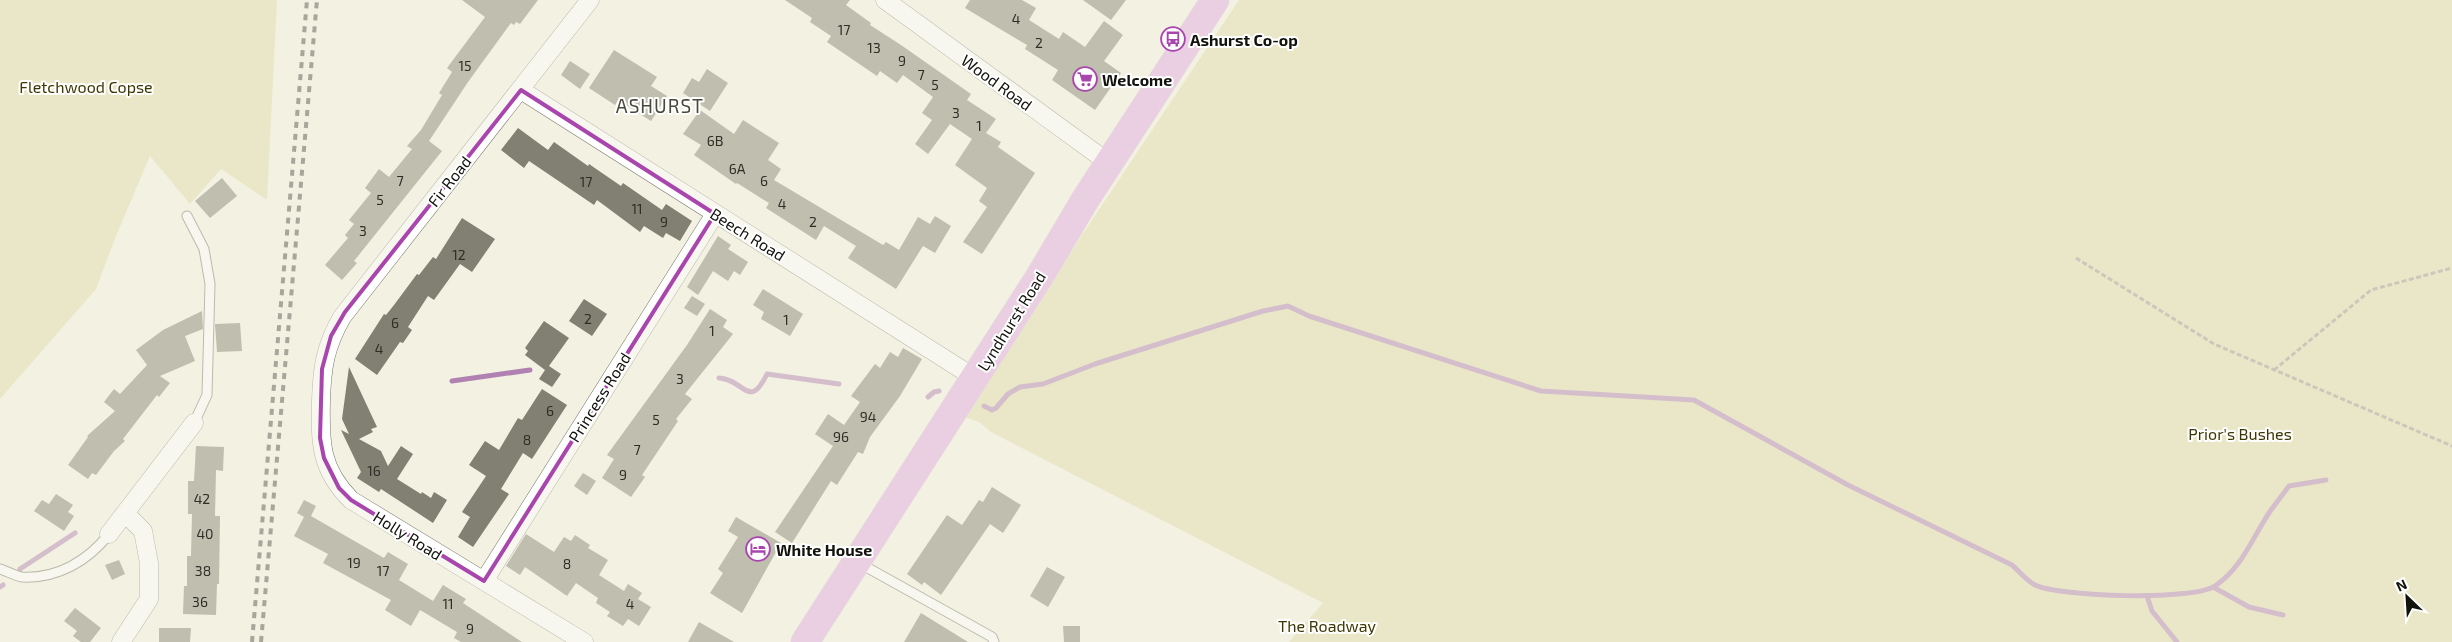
<svg xmlns="http://www.w3.org/2000/svg" width="2452" height="642" viewBox="0 0 2452 642" font-family="'Exo 2',sans-serif">
<style>
.green{fill:#e0dca9}
.lines{fill:none;stroke-linecap:round;stroke-linejoin:round}
.stream{stroke:#b081b1;stroke-width:5}
.building{fill:#818072}
.service-casing{stroke:#7a796b;stroke-width:11}
.minor-casing{stroke:#7a796b;stroke-width:19}
.primary-casing{stroke:#d4d4d3;stroke-width:29}
.path{stroke:#99988d;stroke-width:3;stroke-dasharray:5 2.5;stroke-linecap:butt}
.service{stroke:#fff;stroke-width:9}
.minor{stroke:#fff;stroke-width:18}
.primary{stroke:#e0a6e3;stroke-width:28}
.rail{stroke:#4d4d45;stroke-width:4;stroke-dasharray:6 6;stroke-linecap:butt}
.marked{fill:none;stroke:#a846ad;stroke-width:4;stroke-linejoin:round}
.labels{text-anchor:middle;dominant-baseline:central;stroke-width:4;stroke-linejoin:round;paint-order:stroke}
.number-label{font-size:14px;fill:#2e2e26}
.poi-label{font-size:16px;font-weight:bold;fill:#12120d;stroke:#fff;text-anchor:start}
.street-label{font-size:16px;fill:#12120d;stroke:#fff}
.park-label{font-size:16px;fill:#3c3700;stroke:#fff}
.quarter-label{font-size:19px;letter-spacing:1px;fill:#49483c;stroke:#fff}
</style>
<rect width="100%" height="100%" fill="#f2f1e2"/>
<g class="green">
<polygon points="0,0 277,0 267,200 221,169 190,204 150,156 116,236 96,289 0,399"/>
<polygon points="1239,0 2452,0 2452,642 1289,642 1323,603 991,432 979,422 961,416"/>
</g>
<g class="lines">
<g class="stream">
<path d="M 719,378 C 744,379 749,411 767,374 L 839,384"/>
<polyline points="452,381 530,370"/>
<polyline points="928,397 934,392 939,391"/>
<path d="M 984,406 L 992,410 L 996,408 L 1008,394 L 1020,387 L 1043,384 L 1095,364 L 1263,311 L 1288,306 L 1309,316 L 1541,391 L 1694,400 L 1848,485 L 2012,565 C 2019,571 2027,581 2035,585 C 2060,597 2193,601 2215,586 C 2243,567 2253,536 2271,510 C 2277,502 2283,494 2289,486 L 2326,480"/>
<polyline points="20,569 75,533"/>
<polyline points="0,587 3,585"/>
<polyline points="2213,587 2249,607 2283,615"/>
<polyline points="2147,596 2152,611 2177,642"/>
</g>
</g>
<g class="building">
<polygon points="462,0 538,0 520,24 516,22 514,25 511,23 468,82 429,141 442,151 354,261 357,263 342,280 325,265 348,238 345,235 354,224 349,220 371,193 365,188 379,169 389,177 412,149 407,146 421,130 442,95 439,93 452,72 447,68 485,17"/>
<polygon points="785,0 850,0 846,5 871,23 870,25 901,45 971,94 967,100 996,119 986,133 1001,142 998,147 1035,173 982,254 963,242 987,207 979,201 987,188 955,165 972,139 950,124 928,154 915,144 932,120 922,113 933,97 903,75 897,83 880,71 877,76 827,42 831,36 810,22 812,18"/>
<polygon points="970,0 1022,0 1036,8 1029,20 1059,39 1063,32 1085,47 1104,21 1123,35 1104,61 1121,73 1095,110 1052,80 1058,70 1025,49 1027,45 965,8"/>
<polygon points="1083,0 1126,0 1111,20"/>
<polygon points="614,50 657,77 651,86 667,96 651,121 618,100 615,105 589,88"/>
<polygon points="570,61 590,74 580,89 561,75"/>
<polygon points="707,69 728,83 710,111 683,93 692,78 699,82"/>
<polygon points="700,110 734,134 743,120 779,143 768,160 781,169 774,180 883,245 886,242 899,250 918,217 930,224 935,216 951,226 935,253 923,246 896,289 848,258 856,246 824,226 816,240 766,208 769,203 737,183 736,184 694,155 701,145 683,134"/>
<polygon points="518,128 548,150 554,142 588,166 589,164 621,186 623,183 662,210 666,204 692,221 680,241 666,233 663,238 644,226 640,232 597,200 594,205 529,161 524,168 501,150"/>
<polygon points="222,178 237,196 210,218 195,201"/>
<polygon points="462,218 495,239 472,272 460,264 434,300 428,296 408,327 412,330 403,343 400,342 377,375 355,359 384,314 386,315 394,305 417,274 419,275 433,257 436,259"/>
<polygon points="718,236 731,245 728,249 748,262 740,275 734,271 728,281 713,271 698,295 687,287"/>
<polygon points="763,289 803,314 790,336 761,319 764,312 753,305"/>
<polygon points="692,296 705,304 697,316 684,308"/>
<polygon points="584,299 607,314 592,336 569,321"/>
<polygon points="710,309 727,320 723,327 733,334 685,394 692,399 676,419 678,421 642,475 645,477 631,497 602,478 614,459 607,455 687,345"/>
<polygon points="202,311 203,329 185,336 195,361 160,376 170,383 159,397 157,395 123,439 125,441 114,451 96,475 92,473 88,479 68,465 88,437 87,436 115,411 104,402 114,389 120,394 147,365 136,350 163,330"/>
<polygon points="544,321 569,338 549,366 561,374 552,387 539,379 545,370 525,355 528,351 525,348"/>
<polygon points="240,323 242,351 217,352 215,324"/>
<polygon points="903,348 922,359 900,396 870,437 863,454 858,452 837,485 831,481 792,543 775,532 833,446 815,434 828,414 844,425 860,402 851,396 875,364 880,368 890,352 898,357"/>
<polygon points="349,367 377,427 371,429 373,432 359,439 381,451 388,466 401,446 413,454 397,479 421,494 422,492 431,498 434,492 447,500 433,523 381,489 379,492 357,478 361,472 341,430 349,434 342,419"/>
<polygon points="542,389 567,405 532,459 523,453 501,489 509,494 473,547 458,537 470,517 462,512 486,476 469,465 485,441 499,450 518,418 522,420"/>
<polygon points="196,446 224,447 223,471 216,470 215,516 220,516 219,584 217,584 216,615 183,614 184,586 187,586 187,556 191,556 192,514 188,514 188,481 194,481"/>
<polygon points="583,473 596,481 587,495 574,486"/>
<polygon points="992,487 1021,505 1003,533 990,524 941,595 924,582 922,585 907,574 947,515 962,525 979,500 983,502"/>
<polygon points="56,494 73,505 68,512 74,516 64,531 34,511 42,500 49,504"/>
<polygon points="304,500 316,506 311,516 384,558 388,552 408,564 399,580 433,601 443,585 466,599 463,603 522,642 461,642 454,638 457,632 420,610 411,626 385,610 391,600 323,563 328,554 294,536 304,517 297,513"/>
<polygon points="736,517 781,543 742,613 710,593 723,573 718,569 738,537 728,531"/>
<polygon points="526,534 554,552 564,537 571,541 575,535 590,545 588,548 608,560 599,575 624,591 628,584 642,593 638,599 651,607 639,626 628,619 623,626 607,616 610,612 596,603 598,598 576,583 567,596 525,567 520,575 506,566"/>
<polygon points="119,560 125,574 112,580 105,565"/>
<polygon points="1047,567 1065,577 1048,607 1030,596"/>
<polygon points="75,608 101,628 90,642 81,642 73,636 77,631 64,621"/>
<polygon points="921,613 968,642 904,642"/>
<polygon points="699,622 734,642 688,642"/>
<polygon points="1063,626 1080,626 1080,642 1064,642"/>
<polygon points="159,628 191,628 190,642 159,642"/>
</g>
<g class="lines">
<g class="service-casing">
<g id="service">
<polyline points="187,216 204,249 210,284 207,395 194,423"/>
<polyline points="859,563 992,637 994,642"/>
<path d="M 0,569 C 7,571 15,576 22,577 C 57,579 88,561 109,534"/>
</g>
</g>
<g class="minor-casing">
<g id="minor">
<polyline points="885,0 1109,163"/>
<polyline points="521,90 975,378"/>
<polyline points="109,534 194,423"/>
<polyline points="484,581 715,214"/>
<polyline points="121,642 149,599 149,563 143,531 126,514"/>
<path d="M 584,642 L 351,500 C 320,469 320,442 321,401 C 322,367 325,347 342,317 L 590,0"/>
</g>
</g>
<g class="primary-casing">
<polyline id="primary" points="805,642 1040,276 1085,200 1215,0"/>
</g>
<g class="path">
<polyline points="2076,258 2214,344 2452,446"/>
<polyline points="2274,370 2371,290 2452,268"/>
</g>
<use href="#service" class="service"/>
<use href="#minor" class="minor"/>
<use href="#primary" class="primary"/>
<g class="rail">
<polyline points="252,642 307,0"/>
<polyline points="261,642 317,0"/>
</g>
</g>
<path d="M0 0H2452V642H0ZM 521,90 L 715,214 L 484,581 L 351,500 L 339,488 L 324,458 L 320,438 L 322,369 L 331,336 L 345,312 Z" fill="#f2f1e2" fill-opacity=".55" fill-rule="evenodd"/>
<path class="marked" d="M 521,90 L 715,214 L 484,581 L 351,500 L 339,488 L 324,458 L 320,438 L 322,369 L 331,336 L 345,312 Z"/>
<defs>
<g id="bus-ring" transform="scale(1.25)"><circle r="9.5" fill="#fff" stroke="#a846ad" stroke-width="1.5"/><path d="M-5-6H5V4H4V6H2V4H-2V6H-4V4H-5ZM-3.5-4V0h7V-4ZM-3.5 1.2v1.5H-2V1.2ZM2 1.2v1.5H3.5V1.2Z" fill="#a846ad"/></g>
<g id="supermarket-ring" transform="scale(1.25)"><circle r="9.5" fill="#fff" stroke="#a846ad" stroke-width="1.5"/><path d="M-6-5.5h2.5l.6 2H6L4.5 2H-2.5L-4.4-4H-6ZM-1.5 3.2a1.3 1.3 0 1 0 .1 0ZM3 3.2a1.3 1.3 0 1 0 .1 0Z" fill="#a846ad"/></g>
<g id="hotel-ring" transform="scale(1.25)"><circle r="9.5" fill="#fff" stroke="#a846ad" stroke-width="1.5"/><path d="M-6-4.5h1.5V1H6V5H4.5V3h-9V5H-6ZM-4 0a1.8 1.8 0 1 1 3.6 0ZM.5 0V-2.5h3Q6-2.5 6 0Z" fill="#a846ad"/></g>
</defs>
<g fill-rule="evenodd">
<use href="#bus-ring" x="1173" y="39"/>
<use href="#supermarket-ring" x="1085" y="79"/>
<use href="#hotel-ring" x="758" y="549"/>
</g>
<g class="labels">
<g class="number-label">
<text x="1016" y="18">4</text>
<text x="844" y="29">17</text>
<text x="1039" y="42">2</text>
<text x="874" y="47">13</text>
<text x="902" y="60">9</text>
<text x="465" y="65">15</text>
<text x="921" y="74">7</text>
<text x="935" y="84">5</text>
<text x="956" y="112">3</text>
<text x="979" y="125">1</text>
<text x="715" y="140">6B</text>
<text x="737" y="168">6A</text>
<text x="400" y="180">7</text>
<text x="764" y="180">6</text>
<text x="586" y="181">17</text>
<text x="380" y="199">5</text>
<text x="782" y="203">4</text>
<text x="637" y="208">11</text>
<text x="664" y="221">9</text>
<text x="813" y="221">2</text>
<text x="363" y="230">3</text>
<text x="459" y="254">12</text>
<text x="588" y="318">2</text>
<text x="786" y="319">1</text>
<text x="395" y="322">6</text>
<text x="712" y="330">1</text>
<text x="379" y="348">4</text>
<text x="680" y="378">3</text>
<text x="550" y="410">6</text>
<text x="868" y="416">94</text>
<text x="656" y="419">5</text>
<text x="841" y="436">96</text>
<text x="527" y="439">8</text>
<text x="637" y="449">7</text>
<text x="374" y="470">16</text>
<text x="623" y="474">9</text>
<text x="202" y="498">42</text>
<text x="205" y="533">40</text>
<text x="354" y="562">19</text>
<text x="567" y="563">8</text>
<text x="203" y="570">38</text>
<text x="383" y="570">17</text>
<text x="200" y="601">36</text>
<text x="448" y="603">11</text>
<text x="630" y="603">4</text>
<text x="470" y="628">9</text>
</g>
<g class="poi-label">
<text x="1190" y="39">Ashurst Co-op</text>
<text x="1102" y="79">Welcome</text>
<text x="776" y="549">White House</text>
</g>
<g class="street-label">
<text transform="translate(997 82) rotate(36)">Wood Road</text>
<text transform="translate(449 181) rotate(-52)">Fir Road</text>
<text transform="translate(748 234) rotate(32)">Beech Road</text>
<text transform="translate(1011 321) rotate(-58)">Lyndhurst Road</text>
<text transform="translate(599 397) rotate(-58)">Princess Road</text>
<text transform="translate(408 535) rotate(32)">Holly Road</text>
</g>
<g class="park-label">
<text x="86" y="86">Fletchwood Copse</text>
<text x="2240" y="433">Prior's Bushes</text>
<text x="1327" y="625">The Roadway</text>
</g>
<g class="quarter-label">
<text x="660" y="105">ASHURST</text>
</g>
</g>
<g transform="translate(2407 597) rotate(335)" stroke="#ffffff" stroke-width="4" paint-order="stroke">
<path d="M0-4L9 19L0 12L-9 19Z" fill="#12120d"/>
<text y="-8" font-size="14" font-weight="bold" text-anchor="middle" fill="#12120d">N</text>
</g>
</svg>
